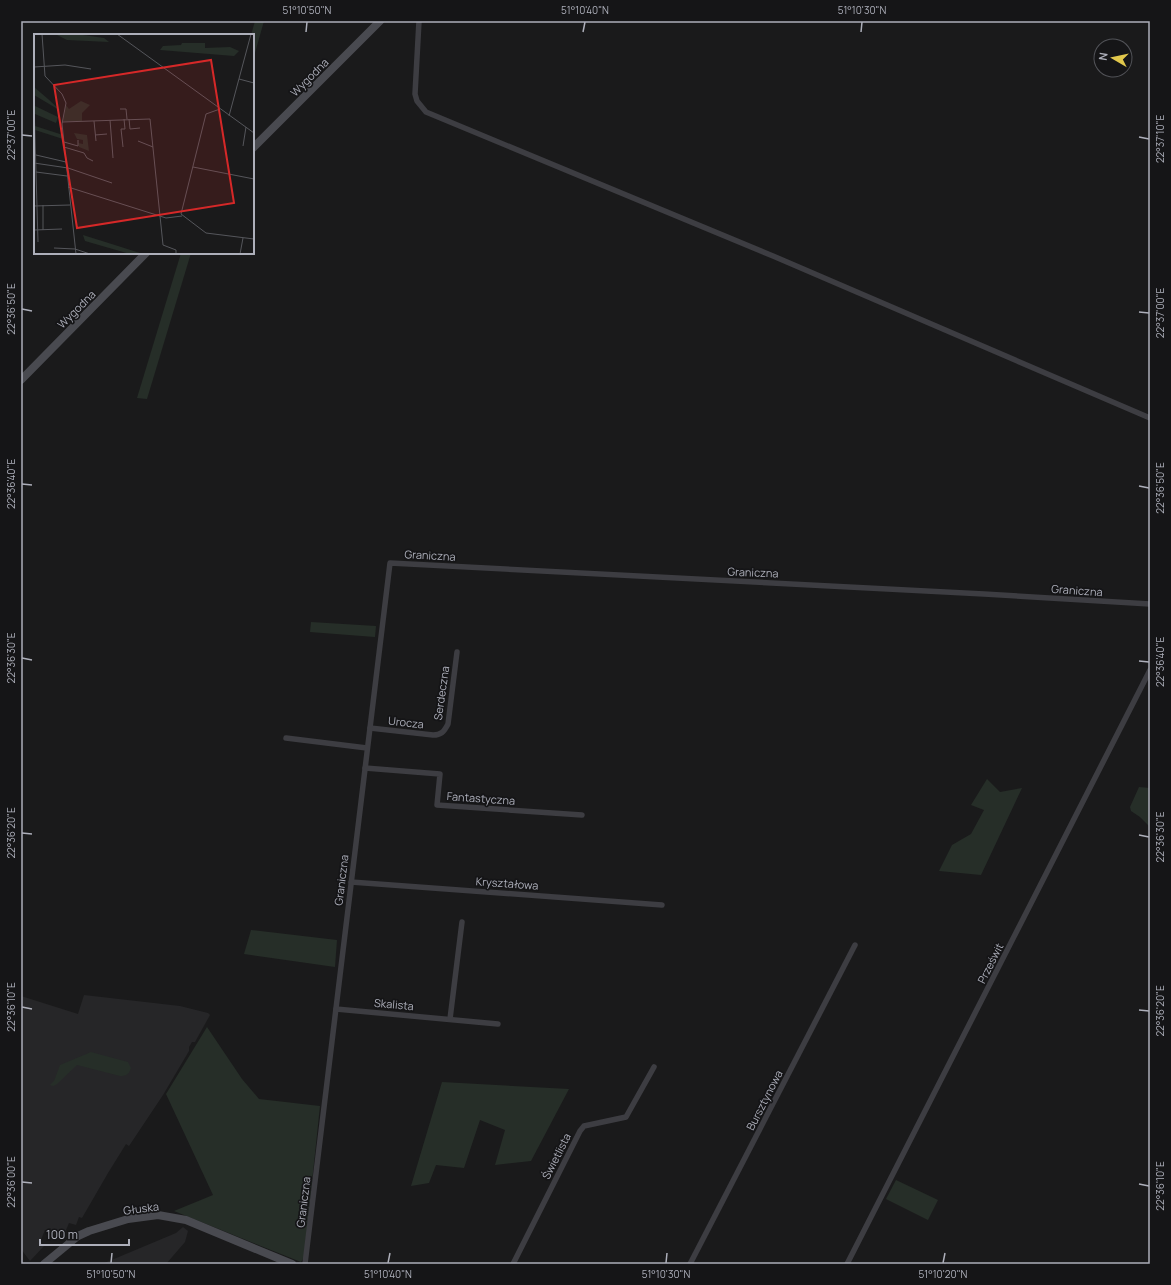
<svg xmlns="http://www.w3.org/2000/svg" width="1171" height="1285" viewBox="0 0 1171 1285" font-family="Manrope,sans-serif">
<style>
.built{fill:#262628}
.green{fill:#262e28}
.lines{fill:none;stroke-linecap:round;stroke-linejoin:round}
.street{stroke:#3d3d42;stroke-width:5.5}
.secondary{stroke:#494a50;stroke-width:8}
.ticks{fill:none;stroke:#adafba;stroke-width:1.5}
.labels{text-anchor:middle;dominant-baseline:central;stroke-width:3.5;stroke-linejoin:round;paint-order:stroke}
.street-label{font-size:11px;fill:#adafba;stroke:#151517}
.inset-road{fill:none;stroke:#55565b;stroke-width:1}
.view{fill:#d62828;fill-opacity:0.15;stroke:#d62828;stroke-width:2}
.inset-edge{fill:none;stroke:#adafba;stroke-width:2}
.neatline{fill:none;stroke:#adafba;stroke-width:1.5}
.ticks-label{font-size:10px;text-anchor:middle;fill:#adafba}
</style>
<rect width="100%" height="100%" fill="#1a1a1b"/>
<g class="built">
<polygon points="84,995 180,1006 208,1013 210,1015 195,1042 192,1042 189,1047 189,1051 163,1095 129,1146 126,1144 108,1173 82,1218 79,1217 76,1225 69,1223 63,1237 45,1230 40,1242 44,1246 30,1261 21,1249 21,996 78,1014"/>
<polygon points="183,1227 188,1231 185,1242 166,1264 102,1264 176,1233"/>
</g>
<g class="green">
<polygon points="255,21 264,21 253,60 253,35 251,35"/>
<polygon points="181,253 191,253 147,399 137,398"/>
<polygon points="311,622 376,626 375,637 310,632"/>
<polygon points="987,779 1000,792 1022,788 981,875 939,871 952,845 971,834 984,810 971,805"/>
<polygon points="1139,787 1150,788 1150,827 1140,817 1131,811 1130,807"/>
<polygon points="251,930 337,940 335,967 244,954"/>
<polygon points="207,1027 242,1079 259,1099 320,1106 304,1257 301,1262 174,1211 213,1195 166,1094"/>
<path d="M 91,1052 L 128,1062 L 131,1068 C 129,1074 127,1076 120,1076 L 77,1065 L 57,1084 L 53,1086 L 50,1085 L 54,1081 L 60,1065 Z"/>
<polygon points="442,1082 569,1089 531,1161 495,1165 505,1130 480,1120 464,1168 436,1165 429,1183 411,1186"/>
<polygon points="896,1180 938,1200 928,1220 886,1199"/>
</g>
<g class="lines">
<g class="street">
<polyline points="419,21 415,94 417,101 426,112 773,256 1150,418"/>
<path d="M 370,728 L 433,735 C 441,735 444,732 448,724 L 457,652"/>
<polyline points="286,738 367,748"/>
<polyline points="365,768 440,774 437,805 582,815"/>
<polyline points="351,882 662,905"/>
<polyline points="336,1009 498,1024"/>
<polyline points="450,1019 462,922"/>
<polyline points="305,1264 390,563 984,594 1150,604"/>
<polyline points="513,1264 580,1131 584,1126 626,1117 654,1067"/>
<polyline points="690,1264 855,945"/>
<polyline points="847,1264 1150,670"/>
</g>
<g class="secondary">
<polyline points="253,148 380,21"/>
<polyline points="21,380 146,253"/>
<polyline points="44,1264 78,1236 89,1231 128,1219 158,1215 186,1220 292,1264"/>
</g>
</g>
<path class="ticks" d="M 306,32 L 307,22M 583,32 L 585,22M 861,32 L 862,22M 22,135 L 32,136M 1139,137 L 1149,139M 22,309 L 32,311M 1139,312 L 1149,313M 22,484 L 32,485M 1139,486 L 1149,488M 22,658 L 32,660M 1139,661 L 1149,662M 22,833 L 32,834M 1139,835 L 1149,837M 22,1007 L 32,1009M 1139,1010 L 1149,1011M 22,1182 L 32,1183M 1139,1184 L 1149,1186M 111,1263 L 112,1253M 388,1263 L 390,1253M 666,1263 L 667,1253M 943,1263 L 945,1253"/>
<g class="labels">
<g class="street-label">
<text transform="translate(309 77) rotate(-45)">Wygodna</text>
<text transform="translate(76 309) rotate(-45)">Wygodna</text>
<text transform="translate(430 555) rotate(3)">Graniczna</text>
<text transform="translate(753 572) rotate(2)">Graniczna</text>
<text transform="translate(1077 590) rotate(4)">Graniczna</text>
<text transform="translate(441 693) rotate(-82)">Serdeczna</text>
<text transform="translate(406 722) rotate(6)">Urocza</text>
<text transform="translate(481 798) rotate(4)">Fantastyczna</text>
<text transform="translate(341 880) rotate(-83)">Graniczna</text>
<text transform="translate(507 883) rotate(4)">Kryształowa</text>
<text transform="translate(990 963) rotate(-63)">Prześwit</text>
<text transform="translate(394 1004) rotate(5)">Skalista</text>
<text transform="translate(764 1100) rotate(-63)">Bursztynowa</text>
<text transform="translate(556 1156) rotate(-63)">Świetlista</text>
<text transform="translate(303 1202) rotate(-83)">Graniczna</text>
<text transform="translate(141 1208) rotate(-7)">Głuska</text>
</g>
</g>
<g transform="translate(34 34)">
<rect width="220" height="220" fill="#1a1a1b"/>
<path d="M 21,0 L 42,0 L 70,4 L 75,8 L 33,6 ZM 148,9 L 171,9 L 171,14 L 196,13 L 205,17 L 200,22 L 126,16 L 129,12 L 147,11 ZM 0,53 L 14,65 L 27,77 L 0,61 ZM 47,67 L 56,71 L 48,79 L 48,87 L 29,87 L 32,71 L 35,75 ZM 1,72 L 24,83 L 22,89 L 1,80 ZM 1,92 L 29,101 L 29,105 L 1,96 ZM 40,99 L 53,101 L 55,117 L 45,113 L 44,109 L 49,110 L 49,106 L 43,105 ZM 49,201 L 84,212 L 109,220 L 96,220 L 51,207 Z" fill="#262e28"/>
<path class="inset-road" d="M 8,0 L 11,42 L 28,60 L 32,69 L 28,90 L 42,220M 83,0 L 220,99M 0,33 L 31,31 L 57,35M 205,45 L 220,49M 0,69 L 4,208M 86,75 L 92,75 L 93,85M 186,75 L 172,80 L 147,180 L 172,199 L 220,205M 195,82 L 217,0M 95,85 L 96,95 L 106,94M 76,86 L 79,124M 60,87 L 62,107M 28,88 L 116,85 L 129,211 L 142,216 L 142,220M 61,101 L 73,100M 104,107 L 119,113M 30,108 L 44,112 L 44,106M 209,112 L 212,93M 30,113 L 50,119 L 53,124 L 59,127M 89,113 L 87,95 L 91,95 L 90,85M 2,121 L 32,128M 0,129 L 34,134 L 78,149M 159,133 L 220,145M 2,138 L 33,142M 34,153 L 132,184 L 148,182M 9,171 L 9,196M 0,172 L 36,171M 0,196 L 28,195M 20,214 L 41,215 L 56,220M 206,220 L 209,204"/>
<path class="view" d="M 177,26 L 200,169 L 43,194 L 20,51 Z"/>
<rect width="220" height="220" class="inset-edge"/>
</g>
<rect width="1171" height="1285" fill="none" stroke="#151517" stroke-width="44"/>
<g transform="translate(1113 58) rotate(279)"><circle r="19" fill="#151517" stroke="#525358"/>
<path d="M0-3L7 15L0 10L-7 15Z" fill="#e1c74c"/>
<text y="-6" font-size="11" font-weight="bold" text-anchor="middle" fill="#adafba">N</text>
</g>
<path d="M40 1239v6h89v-6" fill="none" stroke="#adafba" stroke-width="2"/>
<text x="46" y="1239" font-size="12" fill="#adafba" stroke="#151517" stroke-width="3" paint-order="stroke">100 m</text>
<rect x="22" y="22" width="1127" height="1241" class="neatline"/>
<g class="ticks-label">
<text x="307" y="14">51°10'50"N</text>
<text x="585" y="14">51°10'40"N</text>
<text x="862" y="14">51°10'30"N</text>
<text transform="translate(11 135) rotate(-90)" y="4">22°37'00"E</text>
<text transform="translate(1160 139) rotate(-90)" y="4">22°37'10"E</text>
<text transform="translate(11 309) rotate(-90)" y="4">22°36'50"E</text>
<text transform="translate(1160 313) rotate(-90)" y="4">22°37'00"E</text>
<text transform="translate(11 484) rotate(-90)" y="4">22°36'40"E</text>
<text transform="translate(1160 488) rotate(-90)" y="4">22°36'50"E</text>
<text transform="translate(11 658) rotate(-90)" y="4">22°36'30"E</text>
<text transform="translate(1160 662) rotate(-90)" y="4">22°36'40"E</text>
<text transform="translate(11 833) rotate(-90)" y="4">22°36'20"E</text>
<text transform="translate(1160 837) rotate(-90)" y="4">22°36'30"E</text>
<text transform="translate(11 1007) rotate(-90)" y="4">22°36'10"E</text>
<text transform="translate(1160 1011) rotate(-90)" y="4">22°36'20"E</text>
<text transform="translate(11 1182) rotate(-90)" y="4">22°36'00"E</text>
<text transform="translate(1160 1186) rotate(-90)" y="4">22°36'10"E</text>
<text x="111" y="1278">51°10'50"N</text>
<text x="388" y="1278">51°10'40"N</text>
<text x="666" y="1278">51°10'30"N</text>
<text x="943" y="1278">51°10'20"N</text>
</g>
</svg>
